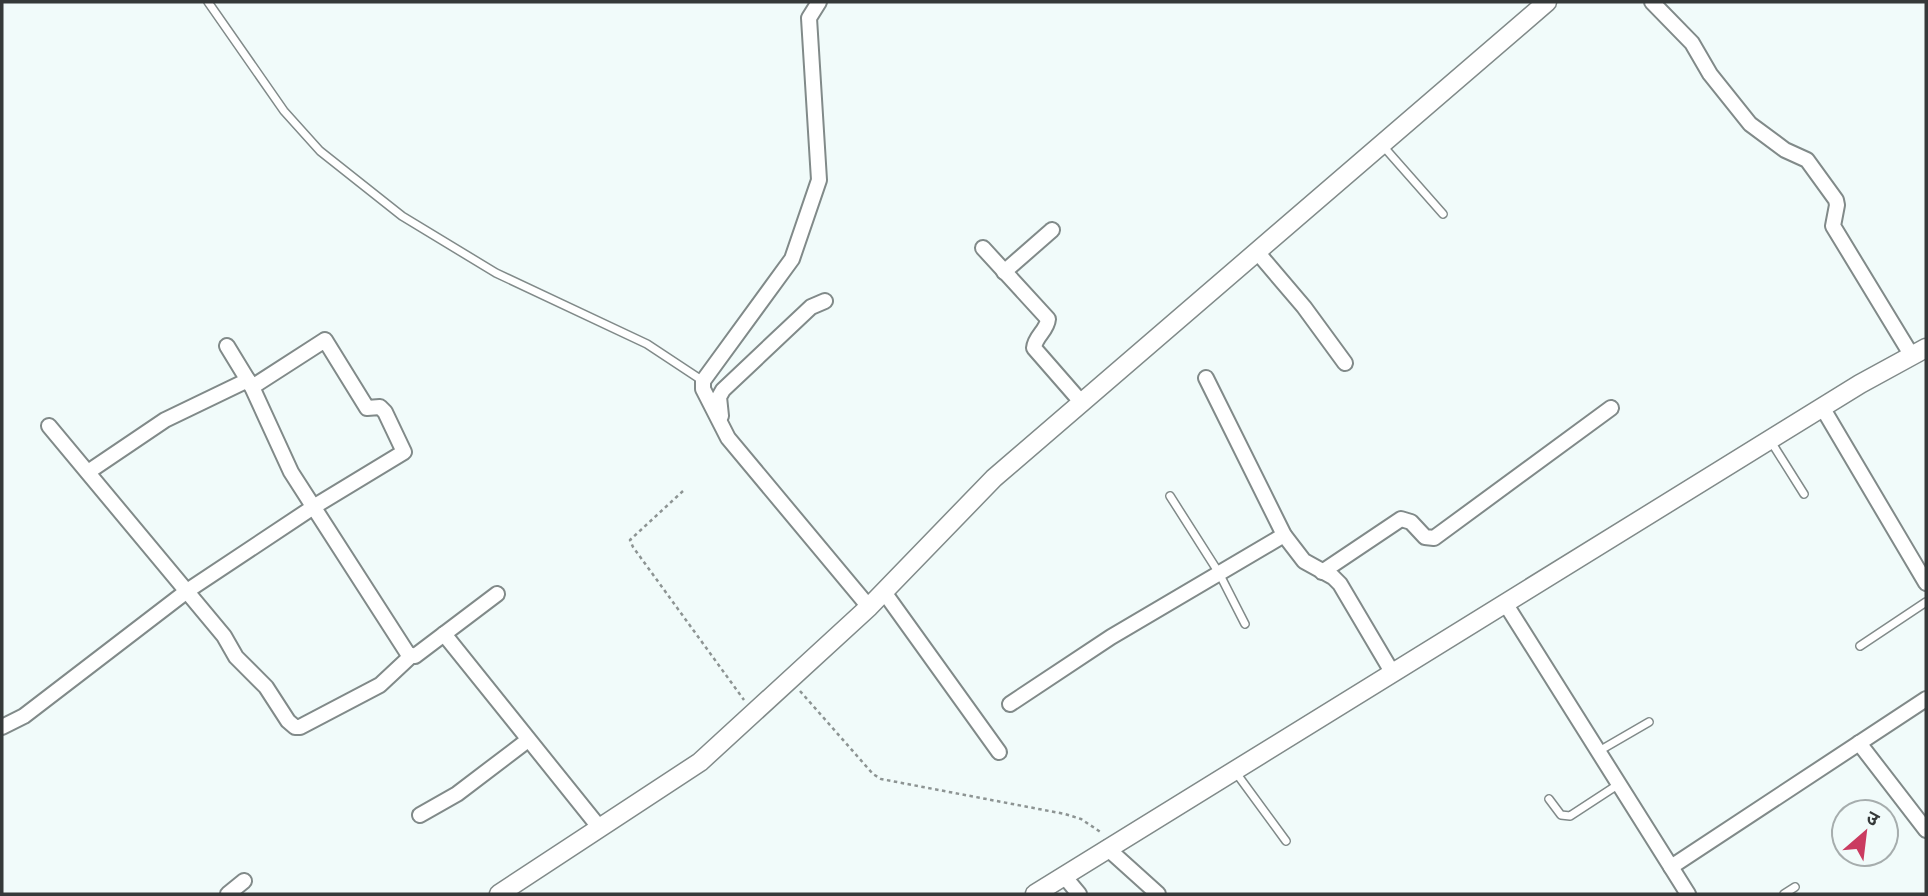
<svg xmlns="http://www.w3.org/2000/svg" width="1928" height="896" viewBox="0 0 1928 896" font-family="'PT Sans Narrow','Noto Sans Devanagari',sans-serif">
<style>
.lines{fill:none;stroke-linecap:round;stroke-linejoin:round}
.service-casing{stroke:#818a89;stroke-width:10}
.minor-casing{stroke:#818a89;stroke-width:18}
.tertiary-casing{stroke:#818a89;stroke-width:21}
.path{stroke:#8d9493;stroke-width:2.5;stroke-dasharray:3.5 3.5;stroke-linecap:butt}
.service{stroke:#fff;stroke-width:7}
.minor{stroke:#fff;stroke-width:14}
.tertiary{stroke:#fff;stroke-width:18}
</style>
<rect width="100%" height="100%" fill="#f1fbfa"/>
<g class="lines">
<g class="service-casing">
<g id="service">
<polyline points="208,2 284,111 320,151 402,216 496,273 647,344 703,381"/>
<polyline points="1383,146 1443,214"/>
<polyline points="1770,440 1804,494"/>
<polyline points="1170,496 1219,573 1245,624"/>
<polyline points="1860,646 1926,602"/>
<polyline points="1599,751 1649,722"/>
<polyline points="1234,770 1286,841"/>
<polyline points="1549,799 1561,815 1570,816 1619,784"/>
<polyline points="1784,894 1795,887"/>
</g>
</g>
<g class="minor-casing">
<g id="minor">
<polyline points="819,2 809,18 819,180 792,259 703,381 703,389 728,438 869,607"/>
<polyline points="1652,2 1692,43 1710,74 1750,124 1785,150 1807,160 1836,200 1837,205 1833,226 1912,356"/>
<path d="M 983,248 L 1048,319 C 1047,331 1035,336 1034,348 L 1082,403"/>
<polyline points="1258,253 1304,307 1345,363"/>
<polyline points="1004,272 1052,230"/>
<polyline points="227,346 252,387 291,472 408,654 415,656 497,594"/>
<polyline points="1206,378 1284,535 1304,561 1333,577 1340,584 1392,672"/>
<polyline points="1822,407 1926,583"/>
<polyline points="721,416 719,397 723,390 811,307 825,301"/>
<polyline points="49,426 224,636 236,657 266,687 288,721 295,727 300,727 380,685 411,656"/>
<polyline points="88,472 165,420 248,380"/>
<polyline points="1322,572 1401,519 1411,522 1425,537 1434,538 1611,408"/>
<polyline points="884,592 999,752"/>
<polyline points="1505,603 1688,894"/>
<polyline points="444,634 599,827"/>
<polyline points="1010,704 1111,637 1284,535"/>
<polyline points="2,727 24,716 187,591 315,506 404,452 385,412 380,407 367,408 325,340 252,387"/>
<polyline points="1859,743 1926,830"/>
<polyline points="420,815 457,794 528,740"/>
<polyline points="1107,848 1158,894"/>
<polyline points="1671,867 1926,699"/>
<polyline points="1064,876 1079,894"/>
<polyline points="228,894 244,881"/>
</g>
</g>
<g class="tertiary-casing">
<g id="tertiary">
<polyline points="499,894 700,762 869,607 994,478 1547,2"/>
<polyline points="1035,894 1860,384 1926,348"/>
</g>
</g>
<g class="path">
<polyline points="683,491 630,540 633,547 744,700"/>
<polyline points="800,691 873,774 881,779 1065,814 1081,819 1102,833"/>
</g>
<use href="#service" class="service"/>
<use href="#minor" class="minor"/>
<use href="#tertiary" class="tertiary"/>
</g>
<rect width="1928" height="896" fill="none" stroke="#353939" stroke-width="7"/>
<g transform="translate(1865 833) rotate(28)"><circle r="33" fill="#f1fbfa" stroke="#a6adad" stroke-width="2"/>
<path d="M0-5L12 26L0 18L-12 26Z" fill="#ca3b60"/>
<text y="-10" font-size="19" font-weight="bold" text-anchor="middle" fill="#353939">उ</text>
</g>
</svg>
